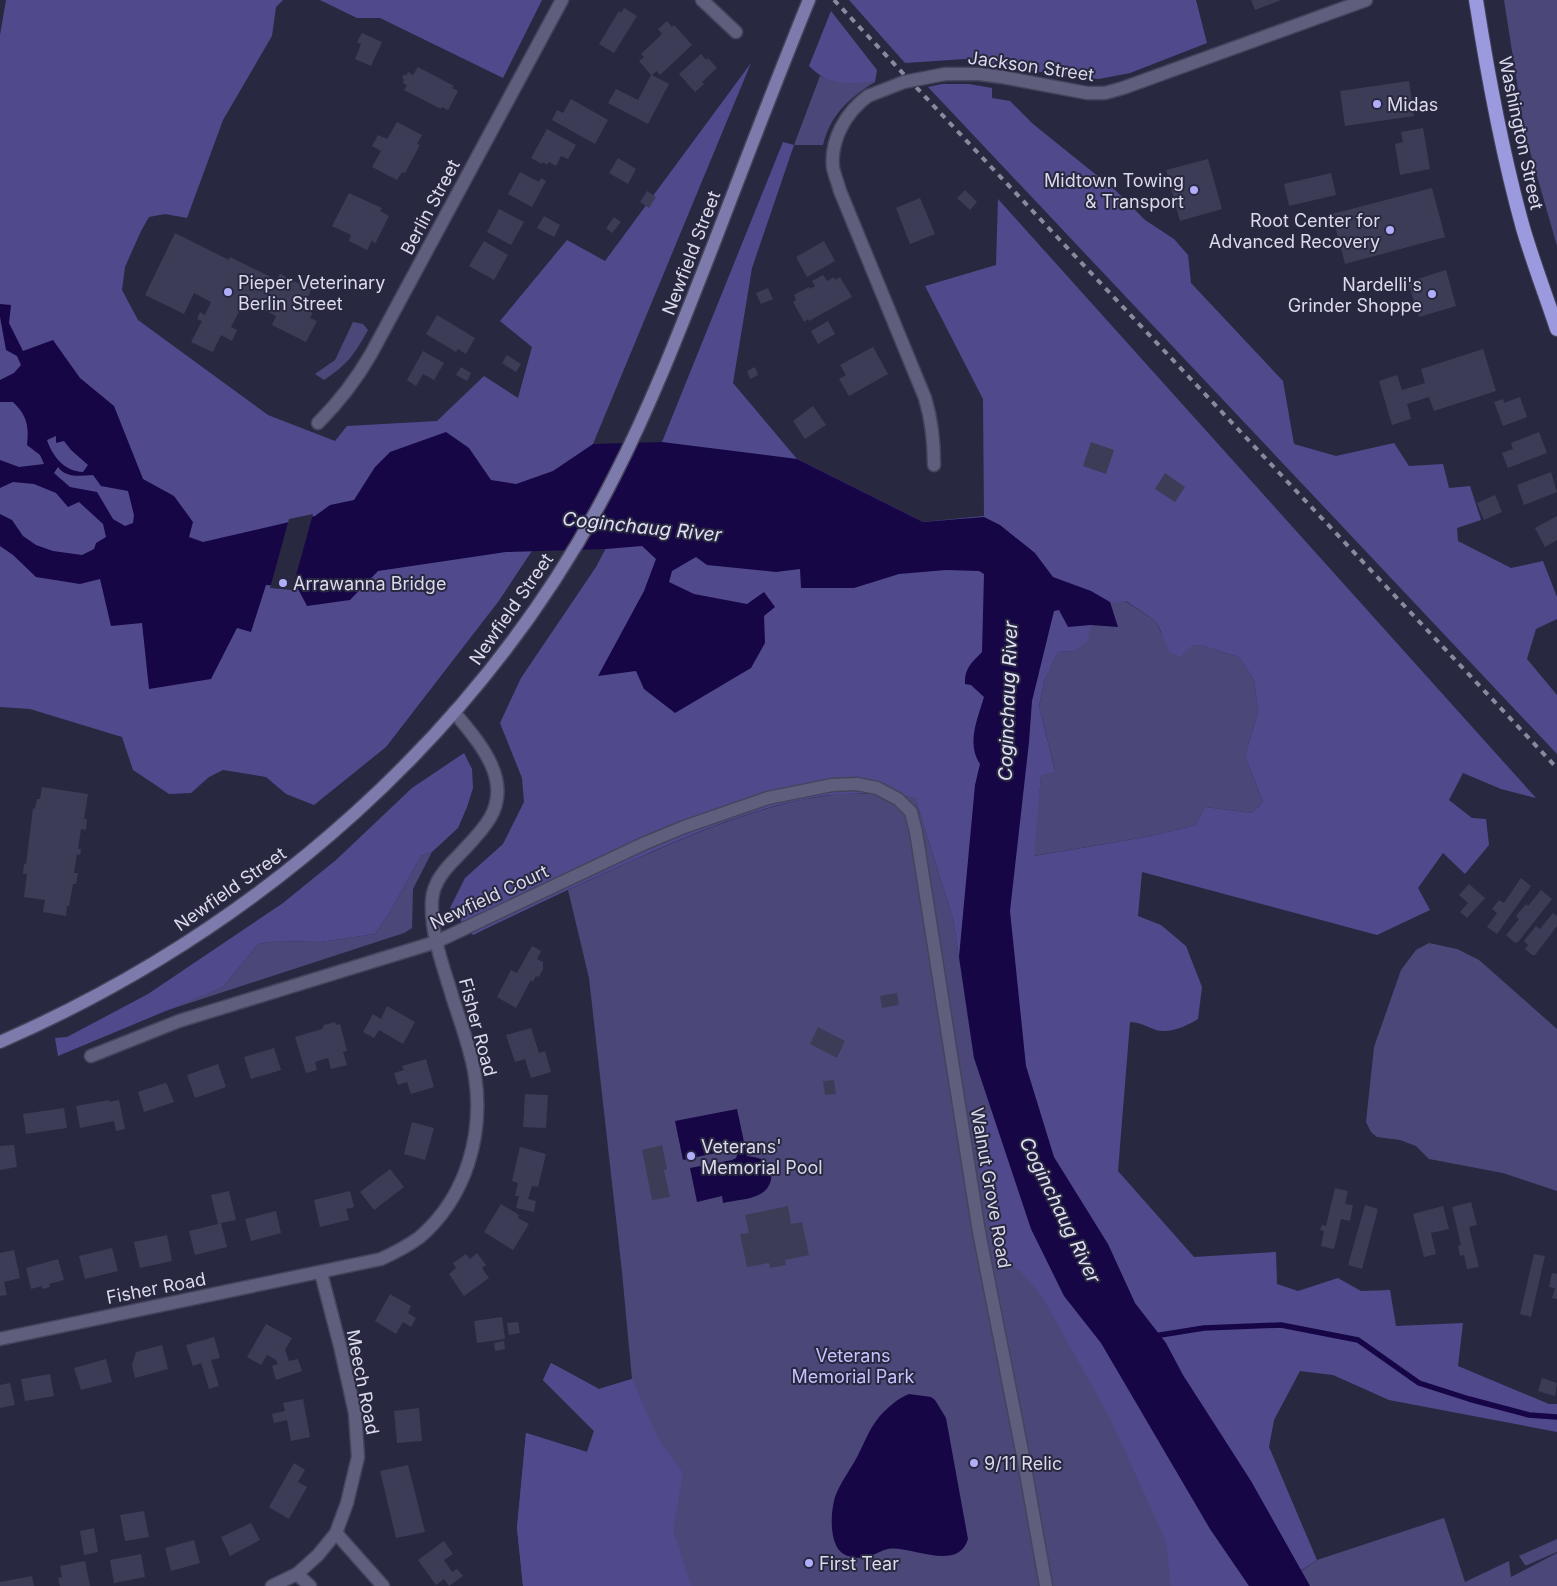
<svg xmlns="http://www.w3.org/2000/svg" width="1557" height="1586" viewBox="0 0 1557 1586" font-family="Inter,sans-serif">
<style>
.green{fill:#4b4879}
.forest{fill:#504a8d;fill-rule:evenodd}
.water{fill:#170645;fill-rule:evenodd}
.pier{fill:#292841}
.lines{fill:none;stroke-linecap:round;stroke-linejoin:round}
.stream{stroke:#170645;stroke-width:5.5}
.building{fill:#3d3c57}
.minor-casing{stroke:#45445c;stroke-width:15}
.secondary-casing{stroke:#45445c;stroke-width:15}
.trunk-casing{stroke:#45445c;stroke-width:16}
.minor{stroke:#5f5e7d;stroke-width:12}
.secondary{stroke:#7c7bab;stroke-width:12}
.trunk{stroke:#9c9ade;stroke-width:14}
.rail{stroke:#8a8a9e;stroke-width:4;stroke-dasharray:6 6;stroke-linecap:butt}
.minor-bridge-casing{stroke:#45445c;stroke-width:15;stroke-linecap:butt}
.minor-bridge{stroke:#5f5e7d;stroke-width:12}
.poi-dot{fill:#b0adfa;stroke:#292841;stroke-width:2}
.labels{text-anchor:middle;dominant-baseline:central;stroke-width:4;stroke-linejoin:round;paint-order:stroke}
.street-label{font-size:18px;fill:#dadaea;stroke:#292841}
.poi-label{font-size:18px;fill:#dadaea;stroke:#292841;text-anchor:start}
.park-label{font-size:18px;fill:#c5c4ff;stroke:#292841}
.water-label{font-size:19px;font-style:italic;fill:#e0e0f4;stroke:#292841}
</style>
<rect width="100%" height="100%" fill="#292841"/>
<g class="green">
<polygon points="1504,0 1557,0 1557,246 1525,134"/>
<path d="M 820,76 L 835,82 L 875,82 C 849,98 831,114 823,145 L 794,145 Z"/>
<path d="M 353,322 L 363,324 L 368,330 C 354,355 348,364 324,380 L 315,374 L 335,360 Z"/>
<polygon points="1125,601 1157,622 1161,633 1193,645 1203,646 1239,657 1254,680 1258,712 1245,756 1263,802 1252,813 1205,807 1196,825 1146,837 1033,856 1041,776 1055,770 1039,706 1044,682 1058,652 1073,651 1091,625 1117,626 1110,602"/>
<path d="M 844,793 L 896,794 L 915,798 L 953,918 L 974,1058 L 1249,1586 L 523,1586 L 517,1528 L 526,1433 L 587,1452 L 594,1431 L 543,1380 L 551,1363 L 599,1389 L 632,1379 L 622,1272 L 589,978 L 568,890 C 637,859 706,825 780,805 C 800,799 822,797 844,793 Z"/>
<polygon points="432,852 413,889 412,928 404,933 162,1012 223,987 258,944 277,941 321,942 375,934 391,910 421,856"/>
<polygon points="1429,943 1457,949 1479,960 1557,1029 1557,1191 1503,1173 1429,1159 1416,1146 1400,1140 1377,1137 1371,1132 1366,1122 1374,1047 1401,970 1416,950"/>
<polygon points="1444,1518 1465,1582 1509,1561 1511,1577 1557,1553 1557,1586 1310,1586 1301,1571 1317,1560"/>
<polygon points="1557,1539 1557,1552 1527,1565 1525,1565 1519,1556"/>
</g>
<g class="forest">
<polygon points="6,0 283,0 276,7 272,36 223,120 187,218 165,214 149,217 141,231 125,267 122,290 138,320 268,415 335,441 347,426 437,421 484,376 518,398 532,347 500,321 567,240 605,261 751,63 593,444 561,507 498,602 386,747 314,805 286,794 266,777 223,770 209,777 191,793 169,794 133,770 122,737 30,709 0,707 0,35"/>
<polygon points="320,0 542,0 503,78 380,18 357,18"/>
<polygon points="849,0 1196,0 1207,43 1130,73 1099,79 1059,75 965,59 905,63"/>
<path d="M 831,11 L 877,70 L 875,82 C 847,83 831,88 809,66 Z"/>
<polygon points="942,84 969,84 992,88 992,98 1010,101 1033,124 1115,190 1145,220 1174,239 1188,255 1191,283 1283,381 1294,444 1336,456 1394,443 1409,466 1443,464 1449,488 1470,486 1481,520 1457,528 1458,541 1511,568 1543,561 1557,597 1557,619 1536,629 1527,659 1557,695 1557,754 928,87"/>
<path d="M 783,142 L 794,145 L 752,268 L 733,383 L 797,459 L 923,522 L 984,516 L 983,399 L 925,286 L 996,265 L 998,199 L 1536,798 L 1501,789 L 1463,773 L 1449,800 L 1472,818 L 1486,819 L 1489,845 L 1465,874 L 1443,853 L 1418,888 L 1430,910 L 1377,935 L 1142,872 L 1138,916 L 1161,925 L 1186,946 L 1202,987 L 1198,1019 C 1187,1026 1169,1034 1156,1030 C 1145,1026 1143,1023 1130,1022 L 1118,1171 L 1194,1257 L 1276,1252 L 1277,1284 L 1298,1291 L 1338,1278 L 1361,1291 L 1390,1290 L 1396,1326 L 1463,1323 L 1458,1366 L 1549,1404 L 1557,1404 L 1557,1432 L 1389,1400 L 1333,1375 L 1300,1371 L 1274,1420 L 1269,1447 L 1317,1560 L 1277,1586 L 1171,1586 L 1166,1541 L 1111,1420 L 1042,1296 L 1020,1271 L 996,1256 L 975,1143 L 991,1110 L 974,1058 L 953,918 L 915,798 C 816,777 706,827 618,867 C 569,889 521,912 473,935 L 450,908 L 465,878 L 503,844 L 524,802 L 522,778 L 500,723 L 521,678 L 596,567 L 662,442 ZM 1126,601 L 1157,622 L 1169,652 L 1180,657 L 1193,645 L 1203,646 L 1239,657 L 1254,680 L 1258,712 L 1245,756 L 1263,802 L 1252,813 L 1205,807 L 1196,825 L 1146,837 L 1034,856 L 1041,776 L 1055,771 L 1039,706 L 1044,682 L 1058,652 L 1073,651 L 1087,642 L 1091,625 L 1118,627 L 1110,603 Z"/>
<polygon points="464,753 472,769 473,788 467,807 458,828 432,852 421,856 391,910 375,934 321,942 277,941 258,944 223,987 58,1056 55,1038 67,1037 148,994 283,903 336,860 412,788"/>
<polygon points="551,1363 599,1389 632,1379 658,1439 683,1473 673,1530 691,1586 523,1586 517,1528 526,1433 587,1452 594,1431 543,1380"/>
</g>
<g class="water">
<path d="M 0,304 L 11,305 L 9,323 L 23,351 L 53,340 L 80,378 L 114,406 L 143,479 L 174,496 L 193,522 L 189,537 L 203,542 L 315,516 L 330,505 L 354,500 L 375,467 L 390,452 L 446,432 L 469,448 L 491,480 L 516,484 L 553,471 L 593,444 L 662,442 L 797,459 L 923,522 L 984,517 L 1000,525 L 1035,553 L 1053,577 L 1091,591 L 1110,602 L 1118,627 L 1091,625 L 1068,627 L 1059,610 L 1054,611 L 1032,701 L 1029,742 L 1010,911 L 1026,1066 L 1054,1157 L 1108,1244 L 1135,1303 L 1166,1343 L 1183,1375 L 1251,1481 L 1310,1586 L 1249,1586 L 1210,1529 L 1101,1343 L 1064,1296 L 1031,1229 L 974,1058 L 959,957 L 975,785 L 980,764 C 966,743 978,718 984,697 L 971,685 L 965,684 C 964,669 972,662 982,652 L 984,574 L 979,571 L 946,570 L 899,574 L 854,588 L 801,588 L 800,569 L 776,572 L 707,565 L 696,557 L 672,571 L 669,582 L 694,594 L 747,604 L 764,592 L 775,607 L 764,616 L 765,643 L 751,668 L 675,713 L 644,689 L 636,671 L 598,676 L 644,591 L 656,559 L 642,546 L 606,549 L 506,552 L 378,571 L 350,600 L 307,606 L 297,587 L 266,585 L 251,632 L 237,628 L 211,679 L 149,689 L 142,623 L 111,626 L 100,579 L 80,584 L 36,577 L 13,555 L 0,546 L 0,514 L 12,520 L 23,536 L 36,545 L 53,551 L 82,555 L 94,549 L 96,543 L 106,537 L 103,524 L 79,502 L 68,507 L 56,493 L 34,484 L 13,482 L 0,488 L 0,460 L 19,467 L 44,464 L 40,455 L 27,445 C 29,425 27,416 13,402 L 0,402 L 0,380 L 14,373 L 21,365 L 17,356 L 6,350 L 0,317 ZM 56,436 L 56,443 L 64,441 L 71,450 L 88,465 L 83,472 C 64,471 53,457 47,440 ZM 58,467 C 66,478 80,476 93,475 L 101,486 L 128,491 L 134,515 L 133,523 L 125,526 L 113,519 L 97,492 L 70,487 L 54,473 Z"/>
<path d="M 737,1109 L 747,1156 C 754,1157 761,1158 766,1162 C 775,1171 772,1187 762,1193 C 752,1200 735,1200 723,1203 L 722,1196 L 697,1202 L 690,1168 L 732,1160 L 736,1158 L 738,1153 L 734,1149 L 683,1160 L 675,1121 Z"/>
<path d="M 909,1394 L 931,1397 L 935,1400 L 946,1418 L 968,1539 C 958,1573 909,1545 888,1549 C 882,1550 876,1554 870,1556 C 861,1560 845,1558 839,1550 C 829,1537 831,1511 835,1497 C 840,1483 850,1470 857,1457 C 864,1444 869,1429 879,1417 C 888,1407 897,1399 909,1394 Z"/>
</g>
<polygon class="pier" points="313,514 292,590 270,588 289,519"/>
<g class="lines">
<polyline class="stream" points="1154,1336 1204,1328 1281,1325 1358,1340 1419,1383 1469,1399 1529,1415 1557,1417"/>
</g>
<g class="building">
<polygon points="1251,0 1281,0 1255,10"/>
<polygon points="624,8 637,16 614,53 599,44 619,11 621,13"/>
<polygon points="667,21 672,27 674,25 692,45 660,75 657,71 652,75 669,84 648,124 608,103 616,89 638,100 651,75 639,61 644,57 641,54 662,34 658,29"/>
<polygon points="362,33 382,42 371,66 355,59 361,44 357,42"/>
<polygon points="701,54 706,60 708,58 717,68 702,82 704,84 695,92 679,74"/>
<polygon points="418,67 454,86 452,88 458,91 448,110 442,107 441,109 404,90 407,85 403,83 404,79 402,78 404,74 406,76 408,72 413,75"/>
<polygon points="1409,81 1414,116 1345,126 1340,91"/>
<polygon points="571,99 608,120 595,144 552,120 557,110 563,113"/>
<polygon points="397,122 422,135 417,144 420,145 405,173 402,172 397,180 372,167 381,151 372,146 378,135 387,139"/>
<polygon points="1423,128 1430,169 1400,175 1395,144 1403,142 1401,132"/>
<polygon points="547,129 576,145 568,159 561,156 556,166 549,162 547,165 543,162 542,164 531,158"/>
<polygon points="618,158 636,169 628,184 609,173"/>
<polygon points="1208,159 1222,209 1180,221 1166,170"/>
<polygon points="520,172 539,182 541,178 546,181 532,207 508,194"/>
<polygon points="1331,173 1336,195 1289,206 1284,184"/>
<polygon points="1432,188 1445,237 1345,264 1332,214"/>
<polygon points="965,190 977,202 970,210 957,198"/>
<polygon points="647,191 656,197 649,208 640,202"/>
<polygon points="349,193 382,208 380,211 389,216 375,244 372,240 367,250 349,241 351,235 332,226"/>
<polygon points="920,198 935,234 910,244 896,208"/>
<polygon points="499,209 524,222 511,245 487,232"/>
<polygon points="544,216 560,225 554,237 537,228"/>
<polygon points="614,217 621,222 612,233 606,228"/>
<polygon points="175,233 229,260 230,257 277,280 280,274 311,290 305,303 311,309 312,315 310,318 317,321 306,342 272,325 276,316 245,300 231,327 237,330 232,341 221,335 213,352 191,342 202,321 197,319 200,312 205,315 211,302 194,293 184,314 145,295"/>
<polygon points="484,241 508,255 494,280 469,266"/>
<polygon points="824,241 835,261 807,277 796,257"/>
<polygon points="1446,270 1456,306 1419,317 1408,282"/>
<polygon points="823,275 827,281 834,277 835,280 840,277 852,297 809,321 808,319 804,322 793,302 796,300 794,295 809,287 810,289 815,286 812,281"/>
<polygon points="768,288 773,299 761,304 756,293"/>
<polygon points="437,315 475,338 466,354 458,349 456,352 426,334"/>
<polygon points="828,321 835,334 818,344 811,331"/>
<polygon points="873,347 888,374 849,396 839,379 846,375 840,365"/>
<polygon points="1483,349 1496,391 1434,411 1429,397 1407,404 1411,419 1392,425 1379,381 1397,375 1402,390 1425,383 1421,369"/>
<polygon points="423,351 444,363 434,380 423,374 416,386 407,380"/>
<polygon points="507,355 521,364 516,372 502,363"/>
<polygon points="461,367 471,373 467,381 456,375"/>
<polygon points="755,367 758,375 750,379 747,371"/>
<polygon points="1520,397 1527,417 1503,426 1494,402 1503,399 1504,403"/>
<polygon points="813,406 826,425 805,439 793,421"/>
<polygon points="1539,432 1547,453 1508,468 1502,453 1513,449 1511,443"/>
<polygon points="1091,442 1114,450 1106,474 1083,466"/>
<polygon points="1551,472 1557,492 1524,505 1517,485"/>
<polygon points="1165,473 1185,487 1175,502 1155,489"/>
<polygon points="1495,495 1502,512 1484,520 1477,503"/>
<polygon points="1557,516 1557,540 1545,547 1535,528"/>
<polygon points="42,787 88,794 84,819 87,819 86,830 81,829 78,849 81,849 80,855 77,854 74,873 78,873 76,884 73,884 69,906 67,906 66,916 43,912 45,900 24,897 27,874 23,874 24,864 26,864 33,808 35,809 37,799 40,799"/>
<polygon points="1521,878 1531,886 1497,934 1487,927 1497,913 1492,909 1499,900 1504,903"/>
<polygon points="1469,884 1485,898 1467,918 1460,912 1468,903 1459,895"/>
<polygon points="1541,890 1552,899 1518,942 1515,943 1506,935 1519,919 1516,916 1526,904 1528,906"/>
<polygon points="1553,913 1557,916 1557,926 1535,955 1532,955 1525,949 1528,945 1524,941 1536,926 1540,929"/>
<polygon points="532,946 541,951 537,959 543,962 543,969 539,977 536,976 533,982 531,980 516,1008 497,997 511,970 517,973"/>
<polygon points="897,993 899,1005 882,1008 880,996"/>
<polygon points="387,1006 415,1022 403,1044 379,1030 374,1038 363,1032 373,1014 381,1019"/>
<polygon points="335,1022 336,1025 340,1024 347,1051 343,1052 347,1065 331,1069 328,1058 315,1062 317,1070 306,1073 295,1037 322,1029 324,1025"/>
<polygon points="818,1027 845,1041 837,1058 810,1044"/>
<polygon points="531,1028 539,1053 545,1051 551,1072 531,1078 525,1059 515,1062 506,1035"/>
<polygon points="274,1048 281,1070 251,1079 244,1057"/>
<polygon points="426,1059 434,1087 411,1094 407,1082 398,1085 394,1073 404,1070 402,1066"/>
<polygon points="218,1064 226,1087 195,1098 187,1075"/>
<polygon points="834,1080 836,1094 825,1095 823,1081"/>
<polygon points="165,1083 167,1084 174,1102 144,1112 138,1092"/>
<polygon points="525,1094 548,1095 546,1128 523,1127"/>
<polygon points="109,1100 109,1102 119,1100 125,1129 116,1131 114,1121 80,1128 76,1106"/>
<polygon points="64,1108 67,1128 26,1134 23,1114"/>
<polygon points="412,1122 434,1128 425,1160 404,1154"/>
<polygon points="14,1145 17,1167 0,1170 0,1146"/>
<polygon points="662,1145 667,1169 664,1170 670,1197 652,1200 642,1150"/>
<polygon points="520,1147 546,1154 538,1187 532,1186 528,1199 536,1201 534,1212 516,1208 519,1196 515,1196 518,1183 512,1181"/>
<polygon points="390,1169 404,1187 374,1210 360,1192"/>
<polygon points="1335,1188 1348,1191 1345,1204 1353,1205 1350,1221 1341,1219 1334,1249 1321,1246 1324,1231 1320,1230 1322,1225 1326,1226"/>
<polygon points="229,1191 236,1220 221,1223 227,1247 195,1255 189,1231 218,1224 211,1195"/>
<polygon points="350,1191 354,1207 346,1209 349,1220 320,1227 314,1200"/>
<polygon points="1471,1202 1477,1225 1469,1227 1479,1267 1467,1269 1464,1255 1460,1256 1458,1246 1461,1245 1452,1207"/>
<polygon points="501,1204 519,1215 518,1218 529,1224 513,1250 484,1232"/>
<polygon points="1365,1205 1378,1209 1362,1269 1348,1265"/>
<polygon points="788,1206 791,1224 802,1222 809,1255 785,1260 786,1265 770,1268 769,1263 747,1267 740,1234 749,1233 745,1215"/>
<polygon points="1443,1206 1449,1229 1431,1233 1436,1254 1424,1257 1413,1214"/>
<polygon points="276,1211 281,1233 251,1241 245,1219"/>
<polygon points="167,1235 172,1261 140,1268 134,1242"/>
<polygon points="112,1248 118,1271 85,1279 79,1256"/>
<polygon points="14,1250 20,1278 4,1282 7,1295 0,1296 0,1253"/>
<polygon points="477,1253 486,1265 482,1268 489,1278 464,1296 449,1274 456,1268 453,1263 466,1254 470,1259"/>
<polygon points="1534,1254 1545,1256 1531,1317 1520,1314"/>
<polygon points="58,1259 64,1280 49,1284 50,1287 42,1289 42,1286 31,1289 26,1268"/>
<polygon points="1552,1273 1557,1274 1557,1299 1552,1298 1555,1288 1549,1287"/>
<polygon points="390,1294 411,1306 408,1313 416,1318 411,1327 403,1322 396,1334 375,1321"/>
<polygon points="502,1317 505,1339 477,1343 474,1321"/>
<polygon points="518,1322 520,1333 509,1335 507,1323"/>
<polygon points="266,1324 292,1338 285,1350 289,1361 298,1359 302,1371 276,1380 272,1366 278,1364 276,1360 267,1355 261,1365 247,1357"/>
<polygon points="214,1337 220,1358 211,1360 219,1386 209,1389 201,1363 193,1366 186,1345"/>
<polygon points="504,1341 505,1349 495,1351 494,1343"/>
<polygon points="162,1345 168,1369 135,1378 132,1365 136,1352"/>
<polygon points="106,1359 112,1382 81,1390 74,1368"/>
<polygon points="50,1374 54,1396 25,1401 21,1379"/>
<polygon points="1542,1378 1557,1383 1555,1396 1538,1391"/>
<polygon points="10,1383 15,1405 0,1408 0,1385"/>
<polygon points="303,1399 310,1437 291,1441 287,1420 274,1423 272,1414 285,1411 283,1403"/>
<polygon points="419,1408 422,1441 397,1443 394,1411"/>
<polygon points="294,1463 305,1470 298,1482 307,1487 289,1519 269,1507"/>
<polygon points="408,1465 425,1532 396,1538 380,1471"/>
<polygon points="144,1511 149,1537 125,1541 120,1515"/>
<polygon points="251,1523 260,1540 230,1556 221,1537"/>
<polygon points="94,1528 98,1552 84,1555 80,1531"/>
<polygon points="194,1540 200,1563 171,1571 165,1548"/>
<polygon points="444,1541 453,1554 444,1560 452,1572 457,1569 463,1576 449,1586 444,1579 436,1585 418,1560"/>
<polygon points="141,1554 145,1577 114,1583 110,1560"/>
<polygon points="85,1561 90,1586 60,1586 58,1578 62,1577 60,1566"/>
<polygon points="32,1576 34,1586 0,1586 0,1582"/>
</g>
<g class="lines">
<g class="minor-casing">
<g id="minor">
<polyline points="702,0 736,32"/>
<polyline points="945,74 979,74 1002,77 1087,93 1105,93 1123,88 1366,0"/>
<path d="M 868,96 C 846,112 830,140 833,168 C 835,176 838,184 840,191 L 925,398 C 932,421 934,442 934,465"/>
<path d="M 318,423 C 339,402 356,380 371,354 L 562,0"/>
<polyline points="91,1056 179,1021 436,942 643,844 684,827 768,798 832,785 857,784 877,788 898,799 911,812 916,832 979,1232 1023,1456 1046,1586"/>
<path d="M 0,1339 L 381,1259 C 394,1253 408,1246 420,1237 C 466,1197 484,1135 475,1076 C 471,1050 461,1024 453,999 C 444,968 430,934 432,900 C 433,882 446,868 458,856 C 469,844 481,833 490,818 C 513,779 478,741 454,712"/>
<polyline points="336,1533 383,1586"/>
<polyline points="297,1574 310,1586"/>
<polyline points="272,1586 297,1574 318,1555 336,1533 347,1503 358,1457 355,1413 340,1346 321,1273"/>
</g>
</g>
<g class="secondary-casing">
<path id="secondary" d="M 0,1042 C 259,929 486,730 614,477 C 653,401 683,322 714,243 C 745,162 776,81 809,0"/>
</g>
<g class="trunk-casing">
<path id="trunk" d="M 1476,0 C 1488,77 1502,153 1523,228 C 1533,262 1546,296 1557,329"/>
</g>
<use href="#minor" class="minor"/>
<use href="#secondary" class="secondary"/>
<use href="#trunk" class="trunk"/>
<polyline class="rail" points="834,0 1557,768"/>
<g class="minor-bridge-casing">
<polyline id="minor-bridge" points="868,96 904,82 945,74"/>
</g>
<use href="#minor-bridge" class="minor-bridge"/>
</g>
<g class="poi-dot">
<circle cx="1377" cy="104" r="5"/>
<circle cx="1194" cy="190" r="5"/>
<circle cx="1390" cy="230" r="5"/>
<circle cx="228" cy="292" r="5"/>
<circle cx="1432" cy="294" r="5"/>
<circle cx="283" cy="583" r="5"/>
<circle cx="691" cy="1156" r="5"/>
<circle cx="974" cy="1463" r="5"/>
<circle cx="809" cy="1563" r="5"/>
</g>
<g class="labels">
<g class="street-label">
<text transform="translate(1031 66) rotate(8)">Jackson Street</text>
<text transform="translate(1521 133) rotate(78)">Washington Street</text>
<text transform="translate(430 207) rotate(-62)">Berlin Street</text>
<text transform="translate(691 253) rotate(-69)">Newfield Street</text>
<text transform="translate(511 609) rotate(-55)">Newfield Street</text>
<text transform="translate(230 889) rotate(-35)">Newfield Street</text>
<text transform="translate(489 897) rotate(-25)">Newfield Court</text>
<text transform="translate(478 1027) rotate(75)">Fisher Road</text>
<text transform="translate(991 1188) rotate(80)">Walnut Grove Road</text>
<text transform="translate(156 1288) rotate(-11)">Fisher Road</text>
<text transform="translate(363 1382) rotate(79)">Meech Road</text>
</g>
<g class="poi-label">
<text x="1387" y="104">Midas</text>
<text x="1184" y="180" text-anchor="end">Midtown Towing<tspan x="1184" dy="21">&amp; Transport</tspan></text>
<text x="1380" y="220" text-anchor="end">Root Center for<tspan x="1380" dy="21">Advanced Recovery</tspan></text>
<text x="238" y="282">Pieper Veterinary<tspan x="238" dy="21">Berlin Street</tspan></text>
<text x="1422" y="284" text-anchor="end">Nardelli's<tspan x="1422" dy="21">Grinder Shoppe</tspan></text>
<text x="293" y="583">Arrawanna Bridge</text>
<text x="701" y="1146">Veterans'<tspan x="701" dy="21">Memorial Pool</tspan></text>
<text x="984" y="1463">9/11 Relic</text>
<text x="819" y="1563">First Tear</text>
</g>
<g class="park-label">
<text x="853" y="1355">Veterans<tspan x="853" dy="21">Memorial Park</tspan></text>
</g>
<g class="water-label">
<text transform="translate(642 527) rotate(6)">Coginchaug River</text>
<text transform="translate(1008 701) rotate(-88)">Coginchaug River</text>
<text transform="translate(1060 1210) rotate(64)">Coginchaug River</text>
</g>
</g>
</svg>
